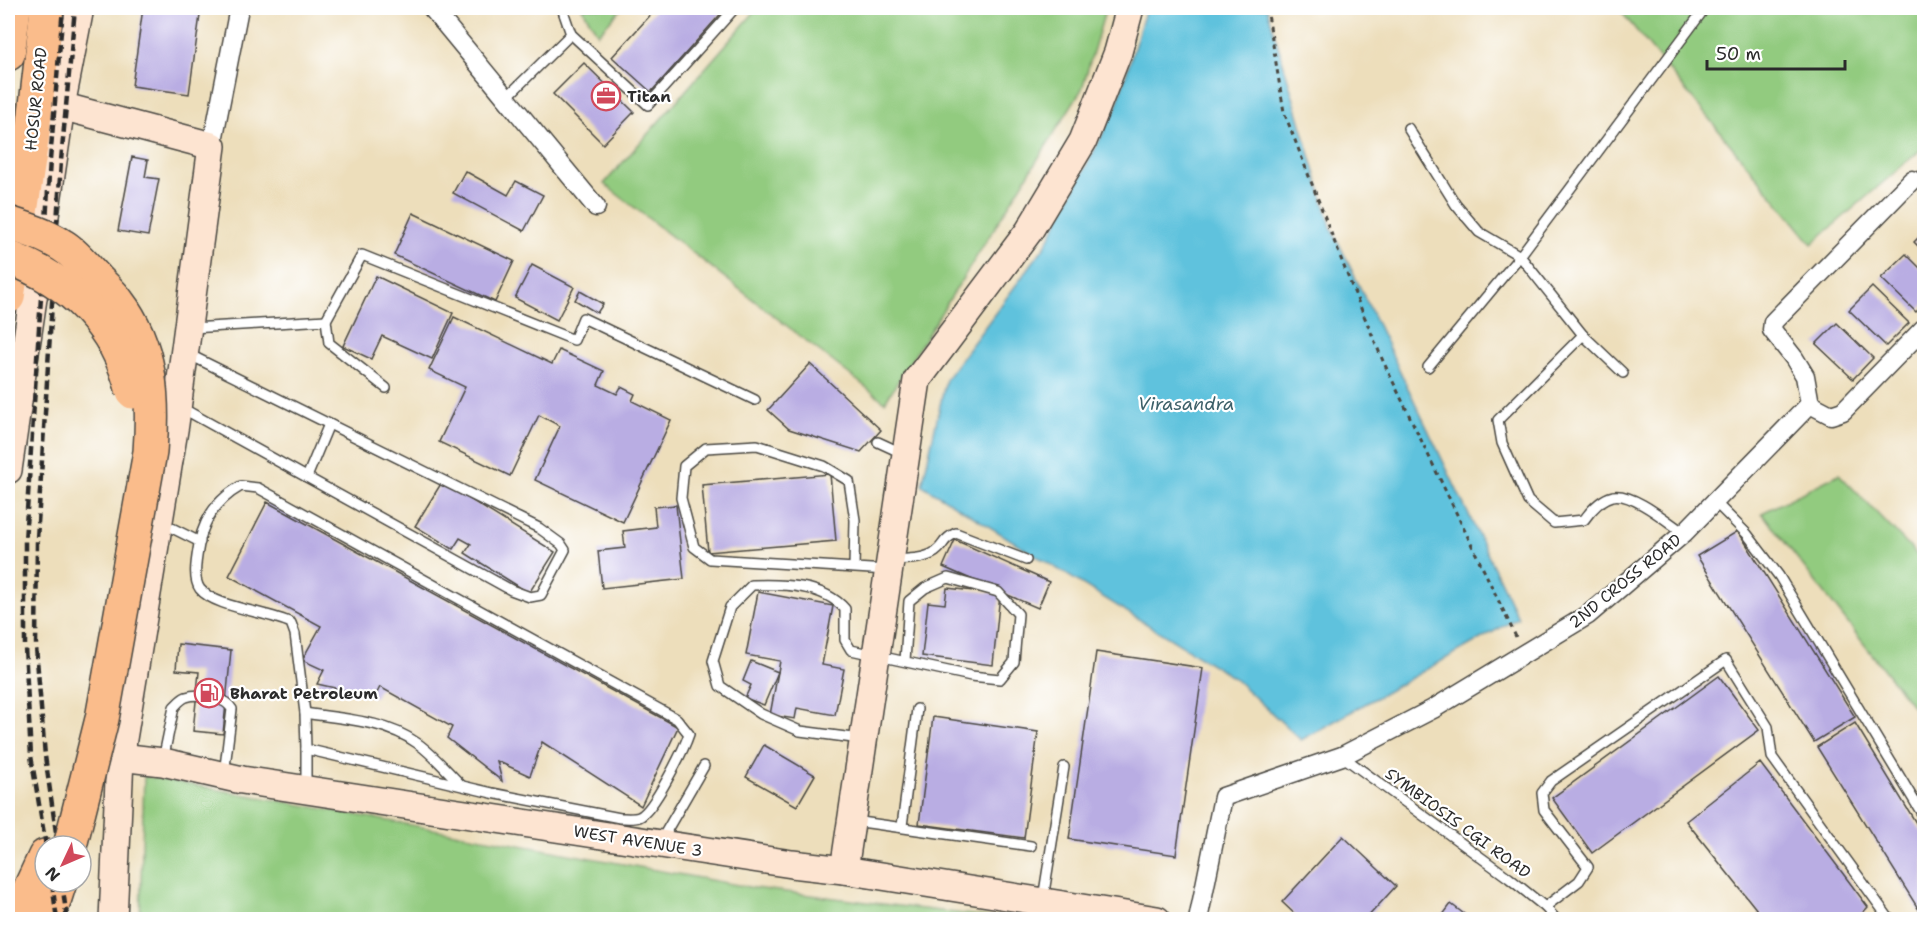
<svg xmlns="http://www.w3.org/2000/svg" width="1932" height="927" viewBox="0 0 1932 927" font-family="'Shantell Sans',sans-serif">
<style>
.green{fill:#92cb7f;stroke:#5e7b55;stroke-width:1.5}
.water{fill:#5fc2dd;stroke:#457684;stroke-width:1.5}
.building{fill:#b9ade3}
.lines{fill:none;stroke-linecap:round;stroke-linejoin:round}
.lane-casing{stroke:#484641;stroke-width:12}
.street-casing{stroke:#484641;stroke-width:21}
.secondary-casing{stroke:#484641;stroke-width:30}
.highway-casing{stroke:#484641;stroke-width:36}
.path{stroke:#484641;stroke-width:3;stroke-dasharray:4.5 4.5;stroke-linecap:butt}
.lane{stroke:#fff;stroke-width:9}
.street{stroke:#fff;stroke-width:18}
.secondary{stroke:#fde4d1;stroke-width:27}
.highway{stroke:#fabc8b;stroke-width:33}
.rail{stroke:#2b2b2b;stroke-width:4.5;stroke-dasharray:9 4.5;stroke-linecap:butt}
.highway-bridge-casing{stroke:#484641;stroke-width:36;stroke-linecap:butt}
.highway-bridge{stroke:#fabc8b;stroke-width:33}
.labels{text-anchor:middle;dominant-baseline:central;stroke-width:4.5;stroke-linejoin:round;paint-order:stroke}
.poi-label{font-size:16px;font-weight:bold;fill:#2b2b2b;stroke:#fff;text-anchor:start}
.street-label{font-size:16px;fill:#2b2b2b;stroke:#fff}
.water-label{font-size:18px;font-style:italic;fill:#3d6069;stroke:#fff}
</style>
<rect width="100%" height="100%" fill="#fff"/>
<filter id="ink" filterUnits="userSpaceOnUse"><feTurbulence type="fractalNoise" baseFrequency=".0167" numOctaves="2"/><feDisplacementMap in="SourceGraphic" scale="12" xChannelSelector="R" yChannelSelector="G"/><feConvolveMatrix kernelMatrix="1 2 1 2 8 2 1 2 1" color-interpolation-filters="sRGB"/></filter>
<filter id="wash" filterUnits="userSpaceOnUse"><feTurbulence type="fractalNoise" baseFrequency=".008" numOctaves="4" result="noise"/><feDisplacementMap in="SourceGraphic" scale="24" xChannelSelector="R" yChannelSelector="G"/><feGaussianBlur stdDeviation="1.35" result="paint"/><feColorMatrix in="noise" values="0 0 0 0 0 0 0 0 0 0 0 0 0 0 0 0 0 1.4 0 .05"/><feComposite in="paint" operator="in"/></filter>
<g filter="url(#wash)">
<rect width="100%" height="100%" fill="#eddebb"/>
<g class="green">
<polygon points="582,8 622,8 598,34"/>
<polygon points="758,8 1106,8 1082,89 885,402 604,184"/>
<polygon points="1618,8 1924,8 1924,147 1812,244"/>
<polygon points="1839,474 1924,562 1924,721 1762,513"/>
<polygon points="144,776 754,888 1004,919 140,920"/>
</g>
<polygon class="water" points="1146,8 1267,8 1331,227 1518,618 1301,740 1234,678 922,485 946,379 1045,246 1116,108"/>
<g id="blocks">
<g class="building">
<polygon points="143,8 201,8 189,94 132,86"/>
<polygon points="657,8 726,8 651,92 612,57"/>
<polygon points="584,63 634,112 603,144 553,94"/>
<polygon points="132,157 148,160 145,177 159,179 148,236 118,231"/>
<polygon points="465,171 508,195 516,181 543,195 524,231 453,193"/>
<polygon points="413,213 514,261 495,302 394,255"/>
<polygon points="1924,232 1924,252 1914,242"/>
<polygon points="1906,254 1924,272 1924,304 1916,312 1881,278"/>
<polygon points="532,265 574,287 557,320 515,298"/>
<polygon points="376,276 453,313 432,359 382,336 371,359 343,346"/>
<polygon points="1872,287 1909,323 1886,346 1849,310"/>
<polygon points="580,291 603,304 597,313 575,300"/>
<polygon points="454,317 552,364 559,350 604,371 598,385 617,394 621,387 635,394 632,401 671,420 623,522 535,480 560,426 539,415 510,476 439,442 465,387 429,370"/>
<polygon points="1837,323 1873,358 1853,379 1816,344"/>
<polygon points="810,364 881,430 861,452 789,429 768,410"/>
<polygon points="830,474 836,541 708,552 702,485"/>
<polygon points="442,482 555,552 529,593 465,553 471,544 460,538 453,549 415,526"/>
<polygon points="267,502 678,727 641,806 542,742 530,776 497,761 502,781 447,738 452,727 380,687 375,697 317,684 324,670 302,660 321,626 229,576"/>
<polygon points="676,505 684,579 602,588 598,551 625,548 623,531 656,527 654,507"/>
<polygon points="1738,531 1855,717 1814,742 1697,556"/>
<polygon points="955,540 1049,582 1038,608 943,567"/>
<polygon points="947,588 1000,594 993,665 922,656 928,602 945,604"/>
<polygon points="758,592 833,606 822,665 844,669 835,715 797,708 795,719 770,715 780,661 746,655"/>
<polygon points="178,644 231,650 223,734 193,731 199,672 176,670"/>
<polygon points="1096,652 1203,668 1176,855 1069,839"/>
<polygon points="751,661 778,672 764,705 745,698 751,685 743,681"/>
<polygon points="1719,676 1759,730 1592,853 1552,798"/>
<polygon points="933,717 1038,732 1024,838 919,824"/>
<polygon points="1855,723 1924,836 1924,918 1817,747"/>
<polygon points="764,745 815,775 797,806 746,777"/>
<polygon points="1760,763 1868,907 1856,920 1765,920 1686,821"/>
<polygon points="1343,836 1396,886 1365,920 1301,920 1282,902"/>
<polygon points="1451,904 1472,920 1439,920"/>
</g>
</g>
</g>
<g filter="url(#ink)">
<use href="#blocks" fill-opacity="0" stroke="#484641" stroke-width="1.5"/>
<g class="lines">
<g class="lane-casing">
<g id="lane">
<polyline points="562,8 571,34"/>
<polyline points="506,98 571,34 648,105 735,8"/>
<polyline points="1408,128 1456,205 1479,232 1520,256 1583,335 1623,373"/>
<polyline points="326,320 362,255 574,340 583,318 755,400"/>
<polyline points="191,328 326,320 329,343 386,388"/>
<path d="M 1583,335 L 1498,420 L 1502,443 L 1528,501 L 1554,523 L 1584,520 C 1591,510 1601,499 1613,496 C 1632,492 1668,522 1684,533"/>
<polyline points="1428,367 1520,256 1705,8"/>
<polyline points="180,407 511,590 530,597 541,595 565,550 561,544 539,528 186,353"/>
<polyline points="878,442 904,454"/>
<polyline points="307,477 329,424"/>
<path d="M 241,486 L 258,488 L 677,719 L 689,734 C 684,749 653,812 639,817 C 634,819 625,818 620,818 L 492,793 L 306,749 L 305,713 L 295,634 L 291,623 C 268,612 214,607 200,589 C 192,578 197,557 199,544 C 204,518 218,499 241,486 Z"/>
<polyline points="1715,502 1747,534 1779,576 1924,817"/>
<polyline points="162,523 200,542"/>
<path d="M 892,560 C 906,559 923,560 935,552 C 945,545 941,540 956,533 L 1026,560"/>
<polyline points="854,568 855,520 849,481 824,466 757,445 706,448 684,466 681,498 694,547 710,559 887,570"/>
<path d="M 305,713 C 342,719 385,720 417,743 C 433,754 447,771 461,785"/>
<path d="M 861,739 L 800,731 L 761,714 L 720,686 L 713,661 L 730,607 L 752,585 C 783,584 823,584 845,609 L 845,640 L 851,650 L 971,676 L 1000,679 L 1014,662 L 1018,614 L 998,592 L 948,578 L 925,588 L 909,601 L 905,661"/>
<polyline points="1342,756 1509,878 1545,907 1554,917"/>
<path d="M 163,760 L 174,707 C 178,703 181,699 186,697 C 199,693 225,697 232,709 L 224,775"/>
<polyline points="306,787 306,749"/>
<polyline points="854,821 1031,846"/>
<polyline points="902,826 917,709"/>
<polyline points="660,842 704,766"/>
<polyline points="1043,899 1064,767"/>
<polyline points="1545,907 1579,881 1588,867 1544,810 1542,793 1551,781 1726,660 1768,727 1772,757 1890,920"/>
</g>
</g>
<g class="street-casing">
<g id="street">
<polyline points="432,8 596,207"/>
<polyline points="212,146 239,8"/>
<polyline points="1810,404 1805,376 1794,358 1772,330 1773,322 1912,180"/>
<polyline points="1810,404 1831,415 1843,411 1924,328"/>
<polyline points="1198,920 1223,797 1342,756 1433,709 1588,615 1684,533 1810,404"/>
</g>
</g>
<g class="secondary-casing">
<g id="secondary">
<polyline points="36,102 61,106 212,146 175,424 120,757 113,920"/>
<polyline points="8,470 61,106 80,8"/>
<polyline points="120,757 163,762 242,780 792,864 844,870 1157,920"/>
<polyline points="844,870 917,380 1029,231 1083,141 1118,52 1130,8"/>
</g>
</g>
<g class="highway-casing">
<g id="highway">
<polyline points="8,54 14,8"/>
<polyline points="8,297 32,140 47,8"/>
<polyline points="8,912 25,899 45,856"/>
<polyline points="48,920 60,882"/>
</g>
</g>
<polyline class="path" points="1267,8 1284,112 1352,287 1383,361 1517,639"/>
<use href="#lane" class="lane"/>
<use href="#street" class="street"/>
<use href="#secondary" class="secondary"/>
<use href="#highway" class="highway"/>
<g class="rail">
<polyline points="46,846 31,756 25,647 25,541 50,160 63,8"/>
<polyline points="58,846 45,756 36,647 37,539 61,161 75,8"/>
<polyline points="52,882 57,920"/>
<polyline points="62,882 67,920"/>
</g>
<g class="highway-bridge-casing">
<g id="highway-bridge">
<path d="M 8,223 C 27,229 46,235 63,246 C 75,253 86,268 96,278 C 103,286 112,293 118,302 C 152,346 154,400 150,452 L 102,719 L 70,846"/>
<path d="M 8,257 C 72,282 116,324 133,392"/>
</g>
</g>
<use href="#highway-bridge" class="highway-bridge"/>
</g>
</g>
<defs>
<g id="office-ring" transform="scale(1.5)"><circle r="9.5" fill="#fff" stroke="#d1495b" stroke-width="1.5"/><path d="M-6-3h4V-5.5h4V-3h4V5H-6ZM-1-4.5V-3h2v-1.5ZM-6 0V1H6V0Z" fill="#d1495b"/></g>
<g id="fuel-ring" transform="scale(1.5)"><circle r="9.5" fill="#fff" stroke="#d1495b" stroke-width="1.5"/><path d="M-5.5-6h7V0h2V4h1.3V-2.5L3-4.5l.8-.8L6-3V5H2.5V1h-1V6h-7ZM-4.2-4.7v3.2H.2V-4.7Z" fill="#d1495b"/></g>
</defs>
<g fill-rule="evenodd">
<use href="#office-ring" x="606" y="96"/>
<use href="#fuel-ring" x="209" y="693"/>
</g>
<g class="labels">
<g class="poi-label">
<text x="627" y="96">Titan</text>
<text x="230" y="693">Bharat Petroleum</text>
</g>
<g class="street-label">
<text transform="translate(36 99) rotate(-84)">HOSUR ROAD</text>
<text transform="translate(1625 581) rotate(-39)">2ND CROSS ROAD</text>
<text transform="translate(1458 823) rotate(36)">SYMBIOSIS CGI ROAD</text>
<text transform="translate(638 841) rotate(9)">WEST AVENUE 3</text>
</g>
<g class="water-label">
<text x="1186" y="404">Virasandra</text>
</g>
</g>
<rect width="1932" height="927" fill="none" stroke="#fff" stroke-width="30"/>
<g transform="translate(63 864) rotate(226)"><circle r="28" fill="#ffffff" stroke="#aaaaaa" stroke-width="1.5"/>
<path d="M0-4.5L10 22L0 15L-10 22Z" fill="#d1495b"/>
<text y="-9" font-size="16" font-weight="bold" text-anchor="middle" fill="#2b2b2b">N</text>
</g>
<path d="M1707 60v9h138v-9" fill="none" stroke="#2b2b2b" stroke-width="3"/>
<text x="1716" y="60" font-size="18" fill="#2b2b2b" stroke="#ffffff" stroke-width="4.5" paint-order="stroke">50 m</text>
</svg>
